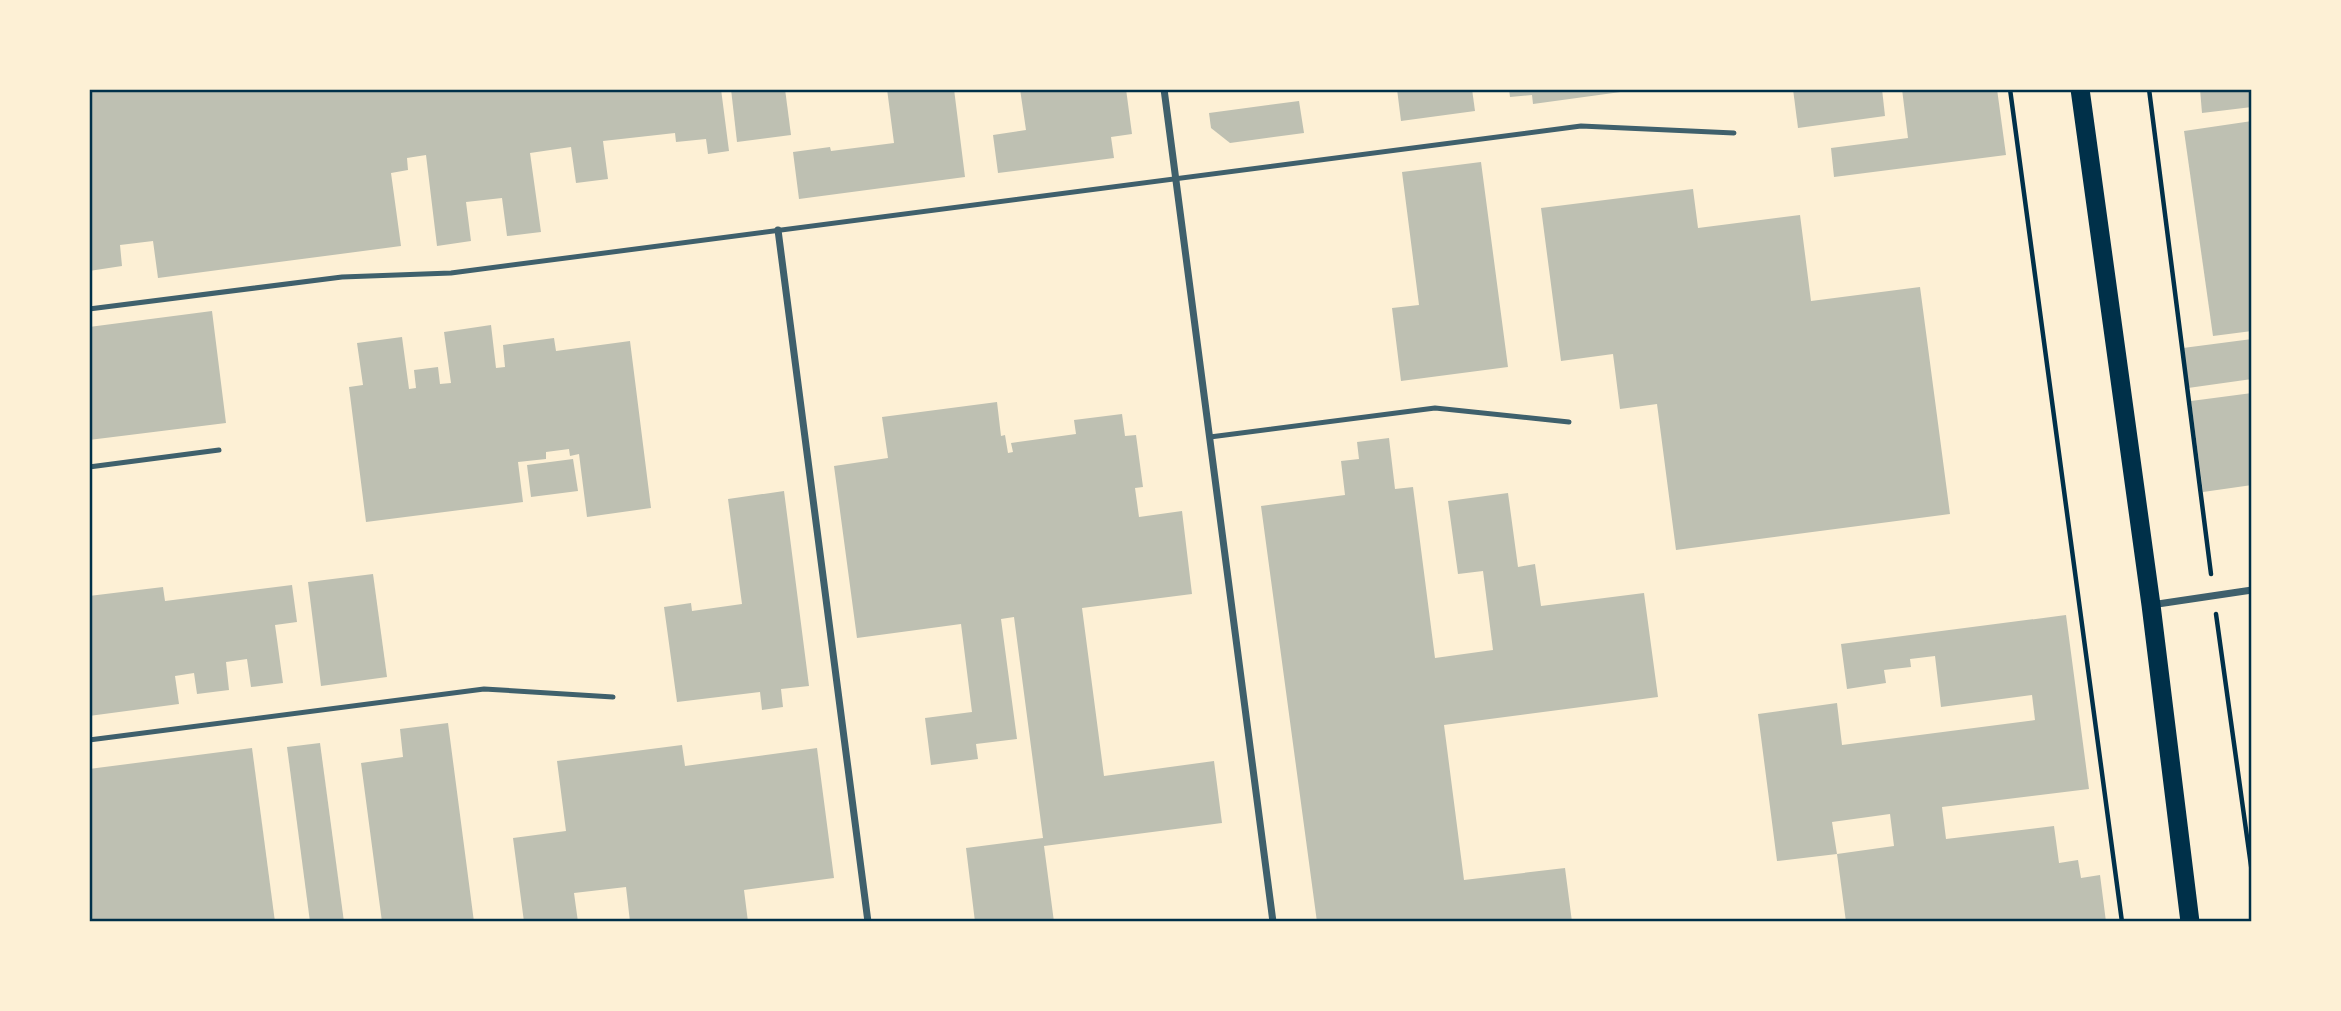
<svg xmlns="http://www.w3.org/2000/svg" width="2341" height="1011" viewBox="0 0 2341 1011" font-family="'Open Sans',sans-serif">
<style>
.building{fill:#bec0b2}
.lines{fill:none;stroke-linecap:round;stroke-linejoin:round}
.path{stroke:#003049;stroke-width:4.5}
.service{stroke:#3f606c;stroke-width:5}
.minor{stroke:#3f606c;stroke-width:7}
.trunk{stroke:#003049;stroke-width:19}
.neatline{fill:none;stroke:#003049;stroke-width:2.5}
</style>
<rect width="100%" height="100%" fill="#fdf0d5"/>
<g class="building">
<polygon points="89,89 721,89 729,151 708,154 706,139 676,142 675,133 603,141 608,179 576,183 571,147 530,153 541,232 507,236 502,198 466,202 471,241 437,246 426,155 407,158 408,170 391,173 401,246 158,278 153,241 120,245 122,266 89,271"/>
<polygon points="731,89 785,89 791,135 737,142"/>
<polygon points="887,89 954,89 965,177 799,199 793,152 830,147 831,151 894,143"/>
<polygon points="1020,89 1126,89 1132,134 1111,137 1114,158 998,173 993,135 1026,130"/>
<polygon points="1397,89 1472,89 1475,111 1401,121"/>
<polygon points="1509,89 1627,89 1628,91 1533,104 1532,95 1510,97"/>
<polygon points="1793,89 1882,89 1885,116 1798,128"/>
<polygon points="1902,89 1997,89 2006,155 1834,177 1831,148 1908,138"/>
<polygon points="2200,89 2252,89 2252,107 2202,113"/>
<polygon points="1299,101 1304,133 1230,143 1211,128 1209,113"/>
<polygon points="2252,121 2252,331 2213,336 2184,131"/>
<polygon points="1481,162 1508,367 1401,381 1392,308 1419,305 1402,172"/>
<polygon points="1693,189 1698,228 1800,215 1811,301 1920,287 1950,514 1676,550 1657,404 1620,409 1613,354 1561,361 1541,208"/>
<polygon points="212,311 226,423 89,440 89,327"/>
<polygon points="491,325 496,368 505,367 503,345 554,338 556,351 630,341 651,508 587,517 579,454 570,456 569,449 546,452 546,459 518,462 523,502 366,522 349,387 363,385 357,343 402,337 409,389 416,388 414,370 438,367 440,384 451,383 444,332"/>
<polygon points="2252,339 2252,379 2188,388 2183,348"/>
<polygon points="2252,393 2252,485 2203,492 2191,401"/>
<polygon points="997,402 1001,436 1005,435 1008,453 1013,452 1011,443 1076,434 1074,420 1122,414 1125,436 1136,435 1143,487 1135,488 1139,517 1182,511 1192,594 1082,608 1104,776 1214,761 1222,823 1044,846 1054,922 975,922 966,848 1043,838 1014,617 1001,619 1017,739 976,744 978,759 931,765 925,718 972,712 961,624 857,638 834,466 888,458 882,417"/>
<polygon points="1389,438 1395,489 1413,487 1435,658 1493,650 1483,571 1458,574 1448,501 1508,493 1518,567 1535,564 1541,606 1644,593 1658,697 1444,725 1464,880 1565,868 1572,922 1470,922 1470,920 1317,922 1261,506 1345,495 1341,461 1359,459 1357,442"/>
<polygon points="573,459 578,491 531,497 527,465"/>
<polygon points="784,491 809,686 781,689 783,707 762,710 760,692 677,702 664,607 691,603 692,611 742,604 728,499"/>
<polygon points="373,574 387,677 321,686 308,582"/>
<polygon points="292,585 297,622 275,625 283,683 251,687 247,659 226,662 229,690 197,694 194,673 175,676 179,704 89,716 89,596 163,587 165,601"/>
<polygon points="2066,615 2089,789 1942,807 1946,839 2054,826 2059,863 2078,860 2081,878 2100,875 2106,922 1846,922 1837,854 1894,846 1890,814 1832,822 1837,854 1777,861 1758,714 1837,703 1842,745 2035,720 2032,695 1941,707 1935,656 1910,659 1911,667 1884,670 1886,683 1847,689 1841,644"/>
<polygon points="448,723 474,922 382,922 361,763 403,757 400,729"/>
<polygon points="320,743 344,922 310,922 287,747"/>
<polygon points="682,745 685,766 817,748 834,878 744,890 748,922 630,922 626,887 574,893 578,922 524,922 513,838 566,831 557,761"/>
<polygon points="252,748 275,922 89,922 89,769"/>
</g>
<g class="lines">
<g class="path">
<polyline points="2010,89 2122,922"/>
<polyline points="2149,89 2211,574"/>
<polyline points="2216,614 2252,873"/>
</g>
<g class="service">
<polyline points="89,309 342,277 451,273 1581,126 1734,133"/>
<polyline points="1210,437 1435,408 1569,422"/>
<polyline points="89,467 219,450"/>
<polyline points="89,740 484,689 613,697"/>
</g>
<g class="minor">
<polyline points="1164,89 1273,922"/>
<polyline points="778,230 868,922"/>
<polyline points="2151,605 2252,590"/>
</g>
<polyline class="trunk" points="2080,89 2151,605 2190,922"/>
</g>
<rect width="2341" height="1011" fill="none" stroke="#fdf0d5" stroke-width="182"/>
<rect x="91" y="91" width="2159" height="829" class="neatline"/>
</svg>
